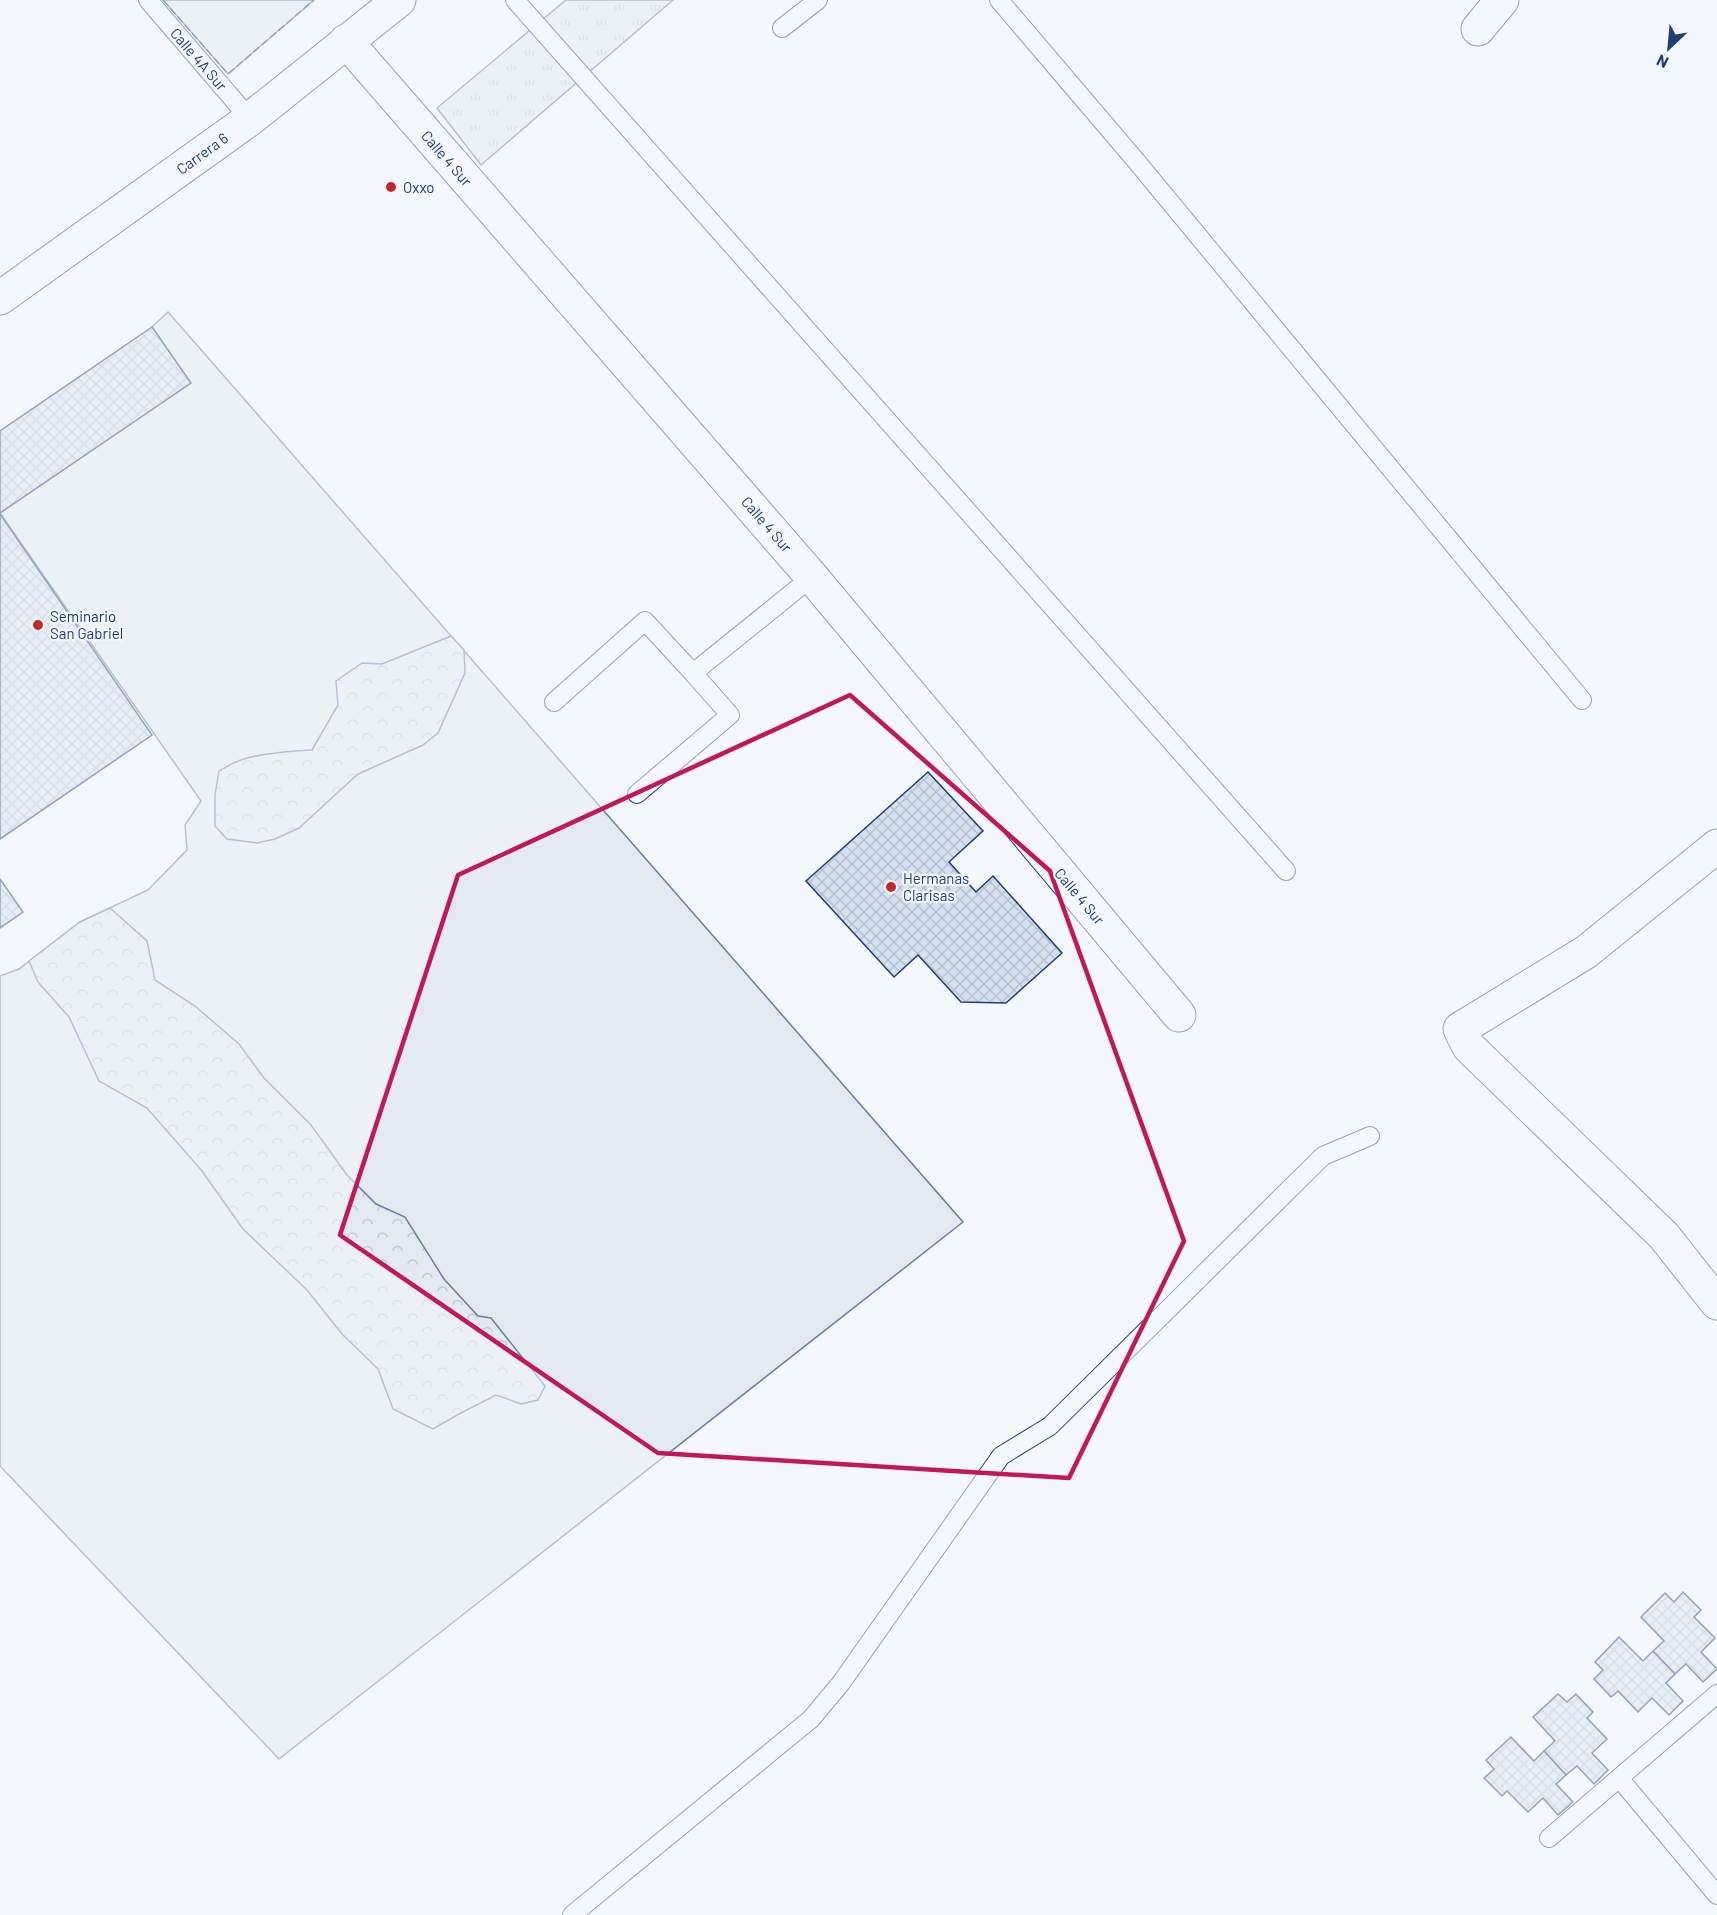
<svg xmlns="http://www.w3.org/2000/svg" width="1717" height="1915" viewBox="0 0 1717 1915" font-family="Barlow,sans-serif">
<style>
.grass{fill:#e3e9f0;stroke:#687fa3;stroke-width:1.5}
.forest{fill:url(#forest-crowns);stroke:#687fa3;stroke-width:1.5}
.park{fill:url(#park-tufts);stroke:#687fa3;stroke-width:1.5}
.building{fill:url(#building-cross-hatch);stroke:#1d3f73;stroke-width:1.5}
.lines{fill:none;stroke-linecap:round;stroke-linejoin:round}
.service-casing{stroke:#1d3f73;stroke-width:20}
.minor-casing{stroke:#1d3f73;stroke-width:35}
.secondary-casing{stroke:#1d3f73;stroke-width:35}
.service{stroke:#f4f7fb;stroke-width:18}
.minor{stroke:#f4f7fb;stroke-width:33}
.secondary{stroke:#f4f7fb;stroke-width:33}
.fence{stroke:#1d3f73;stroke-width:1.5;stroke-dasharray:8 3;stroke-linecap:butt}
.marked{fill:none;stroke:#c2185b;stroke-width:4.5;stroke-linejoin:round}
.poi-dot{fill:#c62828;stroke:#f4f7fb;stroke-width:2}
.labels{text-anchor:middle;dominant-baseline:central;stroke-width:4.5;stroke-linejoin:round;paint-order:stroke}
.street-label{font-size:15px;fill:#1d3f73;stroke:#f4f7fb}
.poi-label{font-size:15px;fill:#1d3f73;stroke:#f4f7fb;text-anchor:start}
</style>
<defs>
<pattern id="forest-crowns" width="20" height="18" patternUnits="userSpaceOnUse" patternTransform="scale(1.5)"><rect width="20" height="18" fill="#e3e9f0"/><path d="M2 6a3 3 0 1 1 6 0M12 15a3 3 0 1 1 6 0" fill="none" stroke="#c2c9d1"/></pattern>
<pattern id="park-tufts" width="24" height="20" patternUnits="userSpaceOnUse" patternTransform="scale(1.5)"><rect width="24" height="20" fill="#e3e9f0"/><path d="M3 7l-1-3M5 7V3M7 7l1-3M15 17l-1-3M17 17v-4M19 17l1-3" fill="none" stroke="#c2c9d1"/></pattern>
<pattern id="building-cross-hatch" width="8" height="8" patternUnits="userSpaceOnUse" patternTransform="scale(1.5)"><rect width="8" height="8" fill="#d5e0f0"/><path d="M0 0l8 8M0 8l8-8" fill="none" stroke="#b6c1d1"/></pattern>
</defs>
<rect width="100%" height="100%" fill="#f4f7fb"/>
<g class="grass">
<polygon points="163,0 314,0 228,74"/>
<polygon points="168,312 963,1222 279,1759 0,1466 0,976 19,969 80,922 148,890 187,850 185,825 201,801 0,513 190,382 152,327"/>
</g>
<g class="forest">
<path d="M 451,636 L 464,650 L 465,673 L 438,733 L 423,745 L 358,774 L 299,828 L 275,839 L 257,843 L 227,839 L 215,826 L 215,795 L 219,771 C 225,768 230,764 236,762 C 254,754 292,751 312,750 L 338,705 L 336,681 L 362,663 L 382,664 Z"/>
<polygon points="110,908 147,941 155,980 195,1006 239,1044 264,1078 311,1125 347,1175 376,1204 405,1217 444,1279 478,1316 491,1318 545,1386 538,1400 521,1404 496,1395 459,1414 433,1429 393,1409 378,1369 342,1334 307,1290 243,1229 202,1171 147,1108 99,1081 69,1017 38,982 29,961 80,922"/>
</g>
<polygon class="park" points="566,0 673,0 481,165 437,108"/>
<g class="building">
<polygon points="152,327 191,383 0,513 0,431"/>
<polygon points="0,514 152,735 0,839"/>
<polygon points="928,772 983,831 949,862 976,892 993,876 1062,953 1006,1003 961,1002 918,955 894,977 806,881"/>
<polygon points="0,879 23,912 0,928"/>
<polygon points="1683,1592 1701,1610 1694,1617 1715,1638 1701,1652 1717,1669 1703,1682 1686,1664 1675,1674 1653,1651 1664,1641 1641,1617 1665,1593 1674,1602"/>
<polygon points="1619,1637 1643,1661 1653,1651 1675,1674 1666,1683 1683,1701 1669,1715 1652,1698 1638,1712 1618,1691 1611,1697 1594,1679 1603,1670 1595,1662"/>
<polygon points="1558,1694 1567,1702 1576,1694 1593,1712 1587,1718 1607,1739 1592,1753 1608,1770 1594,1784 1577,1766 1566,1775 1544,1751 1555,1741 1533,1717"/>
<polygon points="1511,1737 1534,1761 1544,1751 1566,1775 1556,1784 1573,1802 1558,1815 1543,1798 1528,1812 1507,1791 1502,1796 1484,1778 1494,1769 1486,1760"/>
</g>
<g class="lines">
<g class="service-casing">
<g id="service">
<polyline points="148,0 250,119"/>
<polyline points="515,0 1286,871"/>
<polyline points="999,0 1137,162 1582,700"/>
<polyline points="782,28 818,0"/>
<polyline points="554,702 645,621 693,673 812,577"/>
<polyline points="637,794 730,715 693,673"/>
<polyline points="1619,1778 1717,1895"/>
<polyline points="1549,1838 1717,1694"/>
<polyline points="572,1915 811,1719 841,1683 1001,1456 1050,1426 1323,1156 1370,1136"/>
</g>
</g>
<g class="minor-casing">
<g id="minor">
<polyline points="1478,29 1502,0"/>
<polyline points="346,41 812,577 1179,1015"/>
<polyline points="1717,846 1586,952 1460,1029 1469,1047 1664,1236 1717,1303"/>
</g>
</g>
<g class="secondary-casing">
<polyline id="secondary" points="0,298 250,119 399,0"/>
</g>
<use href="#service" class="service"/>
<use href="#minor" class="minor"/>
<use href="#secondary" class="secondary"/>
<polyline class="fence" points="163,0 228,74 314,0"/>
</g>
<path d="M0 0H1717V1915H0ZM 850,695 L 1050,871 L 1184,1241 L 1069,1478 L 658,1453 L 340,1235 L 458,875 Z" fill="#f4f7fb" fill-opacity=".55" fill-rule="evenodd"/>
<path class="marked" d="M 850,695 L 1050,871 L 1184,1241 L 1069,1478 L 658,1453 L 340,1235 L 458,875 Z"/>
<g class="poi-dot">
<circle cx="391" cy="187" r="6"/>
<circle cx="38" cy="625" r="6"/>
<circle cx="891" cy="887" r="6"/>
</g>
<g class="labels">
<g class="street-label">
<text transform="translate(199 59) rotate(49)">Calle 4A Sur</text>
<text transform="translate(202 153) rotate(-36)">Carrera 6</text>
<text transform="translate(447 158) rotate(49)">Calle 4 Sur</text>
<text transform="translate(767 524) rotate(49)">Calle 4 Sur</text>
<text transform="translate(1080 896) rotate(50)">Calle 4 Sur</text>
</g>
<g class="poi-label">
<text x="403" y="187">Oxxo</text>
<text x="50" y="616">Seminario<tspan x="50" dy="17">San Gabriel</tspan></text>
<text x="903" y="878">Hermanas<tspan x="903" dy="17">Clarisas</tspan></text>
</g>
</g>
<g transform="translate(1669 48) rotate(206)" stroke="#f4f7fb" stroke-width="4.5" paint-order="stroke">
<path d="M0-4.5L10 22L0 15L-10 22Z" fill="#1d3f73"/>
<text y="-9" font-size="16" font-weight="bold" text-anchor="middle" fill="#1d3f73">N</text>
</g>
</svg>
